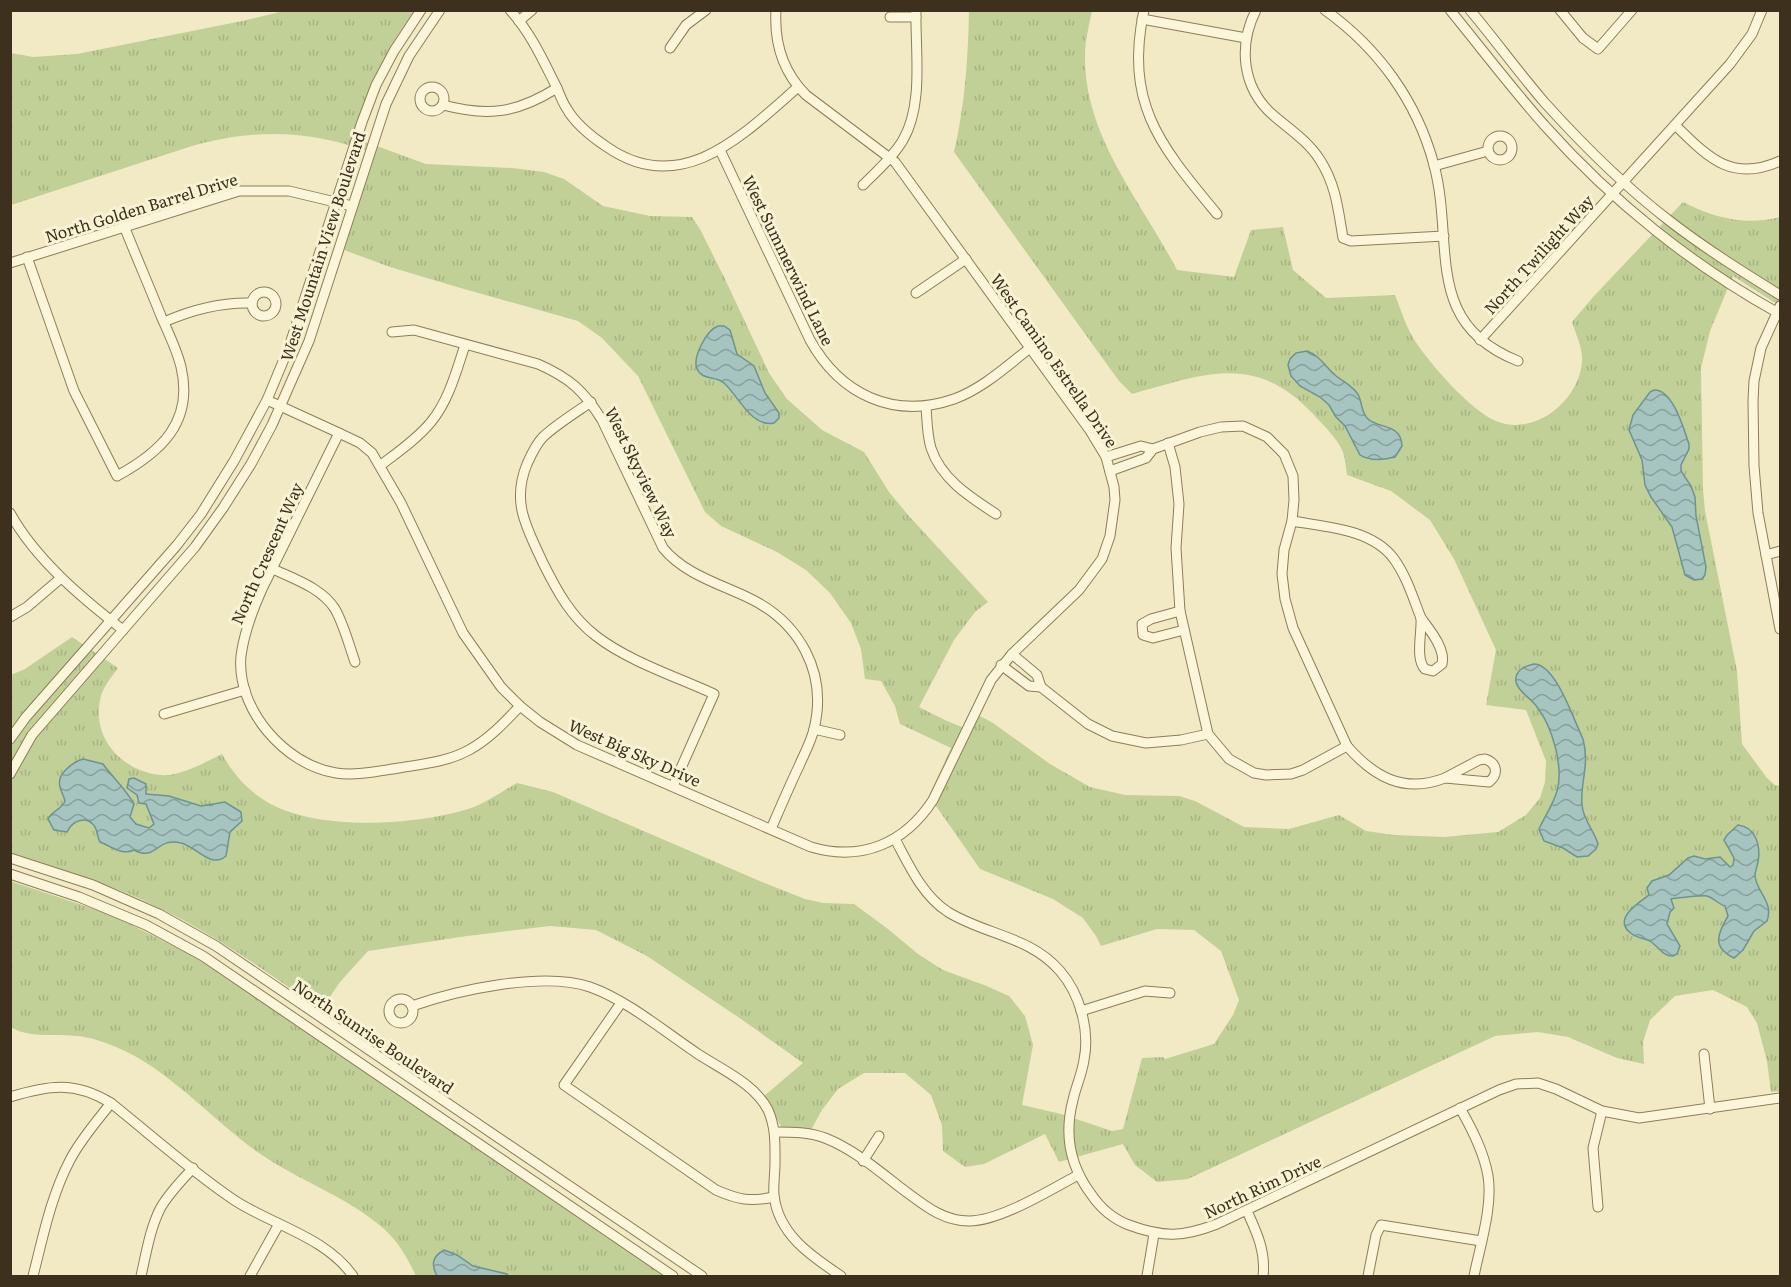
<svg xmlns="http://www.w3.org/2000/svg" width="1791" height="1287" viewBox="0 0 1791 1287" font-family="Literata,serif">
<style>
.grass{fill:url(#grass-tufts)}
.water{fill:url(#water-waves);stroke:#6c9490;stroke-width:1.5}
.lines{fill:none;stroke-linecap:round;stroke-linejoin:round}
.minor-casing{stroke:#8e7d59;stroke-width:11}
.minor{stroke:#fbf6d9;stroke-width:9}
.labels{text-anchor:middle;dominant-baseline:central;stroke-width:6;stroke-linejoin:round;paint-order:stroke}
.street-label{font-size:16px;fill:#3d311e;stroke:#f8f3d5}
</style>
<defs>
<pattern id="grass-tufts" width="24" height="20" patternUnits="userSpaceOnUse" patternTransform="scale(1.5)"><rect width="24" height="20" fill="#c1d097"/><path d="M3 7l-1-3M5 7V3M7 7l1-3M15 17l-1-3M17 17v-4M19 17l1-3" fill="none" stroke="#a7b382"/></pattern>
<pattern id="water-waves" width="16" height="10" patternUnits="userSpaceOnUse" patternTransform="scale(1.5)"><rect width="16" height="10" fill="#a6c4c0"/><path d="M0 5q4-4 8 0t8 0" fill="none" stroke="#88a09b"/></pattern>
</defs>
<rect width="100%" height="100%" fill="#f1eac4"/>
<g class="grass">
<path d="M 284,11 L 415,11 C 386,48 366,92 352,137 L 426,164 L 512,168 L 544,172 L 564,179 L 603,206 L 650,216 L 692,217 L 700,229 L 724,277 L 769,373 L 787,399 L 822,430 L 864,452 L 889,492 L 908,515 L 988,602 L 975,612 L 954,640 L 919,707 L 947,721 L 972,731 L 978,715 L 993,723 L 1050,764 L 1090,787 L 1125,795 L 1179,796 L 1195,801 L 1244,827 L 1289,829 L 1339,815 L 1366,831 L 1394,835 L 1444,837 L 1498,832 L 1526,815 L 1540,798 L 1545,782 L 1546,761 L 1526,710 L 1486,705 L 1496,650 L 1454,559 L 1430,520 L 1391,491 L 1347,475 C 1346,467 1345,459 1343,452 C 1337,438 1324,426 1314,415 C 1256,352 1205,374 1132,394 L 1119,381 L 954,152 C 965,105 968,59 969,11 L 1092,11 C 1089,25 1085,41 1085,56 C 1084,137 1142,202 1177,270 L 1234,277 L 1251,230 L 1283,227 L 1293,270 L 1326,298 L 1395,295 C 1401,310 1406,327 1415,341 C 1430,364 1471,411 1496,421 C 1534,437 1579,401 1582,362 C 1583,348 1576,335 1572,322 L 1594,296 L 1683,202 C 1714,218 1746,226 1780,217 L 1780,306 L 1733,276 L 1710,331 L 1701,368 L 1703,490 L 1705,511 L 1737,671 L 1742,744 L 1767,778 L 1775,785 L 1780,786 L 1780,1091 L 1771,1092 L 1767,1061 L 1757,1023 L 1747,1007 L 1713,990 L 1675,996 L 1650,1020 L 1643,1042 L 1644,1064 L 1617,1058 L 1568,1037 L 1538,1032 L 1495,1036 L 1188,1179 L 1157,1182 L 1135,1165 L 1123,1144 L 1059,1162 L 1045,1134 L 984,1164 L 965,1167 L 943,1151 L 942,1125 L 931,1095 L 905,1073 L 864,1073 L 838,1089 L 822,1110 L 811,1130 L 782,1128 L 764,1096 L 803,1063 L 741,1019 L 647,956 L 596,930 L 550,926 L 467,936 L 368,951 L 340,982 L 321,1010 C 267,972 213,933 153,905 C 108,883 58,869 11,853 L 11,675 L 25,669 L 72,637 L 118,668 C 111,678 102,688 100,700 C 92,739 123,772 161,775 C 179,777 206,762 222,754 C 231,770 242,784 258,796 C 307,833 412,826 468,809 C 485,804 502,791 517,783 L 553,792 L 762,882 L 805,899 L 823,903 L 854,904 L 888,929 L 918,954 L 943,970 L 984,985 L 1009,996 L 1025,1016 L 1033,1045 L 1022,1105 L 1061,1114 L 1112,1131 L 1123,1129 L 1142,1058 L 1163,1057 L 1165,1059 L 1214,1044 L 1233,1015 L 1239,1000 L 1221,951 L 1194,930 L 1157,929 L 1101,946 L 1096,936 L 1083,918 L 1053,899 L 980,869 L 929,796 L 951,748 L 900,724 L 895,706 L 881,681 L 865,679 L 861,649 L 851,623 L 830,593 L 806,570 L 777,552 L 721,526 L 705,512 L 638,376 L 602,338 L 578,321 L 464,289 L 390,267 L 344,250 L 375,154 C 312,130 257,128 192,146 L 11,205 L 11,53 L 33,57 L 77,54 L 242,21 Z"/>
<path d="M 10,881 L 112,915 L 199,959 L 664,1276 L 416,1276 C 408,1259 398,1241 383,1228 C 346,1196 299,1181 259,1153 C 213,1121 168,1068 116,1047 C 104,1042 90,1037 77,1036 C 55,1033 30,1039 11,1027 Z"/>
</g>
<g class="water">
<path d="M 718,326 L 724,326 L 730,330 L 737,354 L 754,366 L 765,393 L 779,413 L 779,418 L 774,423 C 752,428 738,396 725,384 C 717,375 702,381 697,369 C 692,357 707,330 718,326 Z"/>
<path d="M 1307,351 C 1319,355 1326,367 1335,375 C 1342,381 1351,385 1357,393 C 1363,401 1360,412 1368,419 C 1379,429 1401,423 1402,446 L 1395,457 C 1385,460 1369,461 1360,455 L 1345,426 L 1336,417 L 1329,405 L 1320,397 L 1300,386 L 1291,376 L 1288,365 L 1290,359 L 1296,353 Z"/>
<path d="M 1654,390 C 1673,389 1684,430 1689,444 L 1689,449 L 1681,465 L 1681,471 L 1691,486 L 1695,497 L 1696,516 L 1706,567 L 1705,575 L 1702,579 L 1694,580 L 1685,575 L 1672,527 L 1651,497 L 1645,485 L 1642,460 L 1629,430 L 1633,415 L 1650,392 Z"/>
<path d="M 1534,664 C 1556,664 1574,721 1583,739 C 1590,766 1580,781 1582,805 C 1583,820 1594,830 1598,844 L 1596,849 L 1588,856 L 1577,857 L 1563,848 L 1544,841 L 1539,829 C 1545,816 1553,805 1557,791 C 1564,767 1552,726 1537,707 C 1531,698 1518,692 1516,682 C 1514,671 1525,666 1534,664 Z"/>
<path d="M 83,759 L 103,764 C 113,778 125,788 134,804 L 130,817 L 136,824 L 149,828 L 154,824 L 146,804 L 139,803 L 137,795 L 127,788 L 129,779 L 134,778 L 146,784 L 146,794 L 169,796 L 201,806 L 225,802 L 241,812 L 242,821 L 230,832 L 226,856 C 211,869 197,847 181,843 C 155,837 157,862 134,850 C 122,856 111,846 100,842 C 97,837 98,832 95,827 C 87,814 72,821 67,832 L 54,830 L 48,819 C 52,811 61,810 65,801 C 64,796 61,792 60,787 C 56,774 73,762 83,759 Z"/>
<path d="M 1738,825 C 1756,827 1761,846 1758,862 C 1757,867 1755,871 1755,876 C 1757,893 1774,902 1767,921 L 1754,931 L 1743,950 L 1734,958 C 1711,947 1718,933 1728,916 L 1725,906 C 1718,904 1714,898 1707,896 C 1703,895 1675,898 1671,899 L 1674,908 L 1670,912 L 1667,924 L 1680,946 L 1677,954 L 1673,956 C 1662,956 1659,947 1650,941 C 1644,938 1637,938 1632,934 C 1611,920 1638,903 1649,895 L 1647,888 L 1652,881 L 1669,875 L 1688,858 L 1694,856 L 1705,859 L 1720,857 L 1730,867 L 1733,865 L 1734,858 L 1724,840 L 1727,835 Z"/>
<path d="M 444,1250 L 457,1255 L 473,1266 L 507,1274 L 508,1276 L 437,1276 C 431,1264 432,1257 444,1250 Z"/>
</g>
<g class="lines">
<g class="minor-casing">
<g id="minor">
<path d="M 510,10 C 530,32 542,58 555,84 C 559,92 562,102 567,109 C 576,125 592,137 607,147 C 682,199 744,134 798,87"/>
<path d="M 1144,10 C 1124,105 1161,146 1217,214"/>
<path d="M 1256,10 C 1238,46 1242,88 1273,115 C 1289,129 1308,141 1320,160 C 1336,185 1338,209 1343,238 L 1351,241 L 1444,236"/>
<path d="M 1325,10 C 1378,48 1417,101 1434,165 C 1455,243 1422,323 1518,361"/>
<path d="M 1450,10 C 1482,49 1512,89 1546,127 C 1612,201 1693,266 1780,314"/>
<path d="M 1470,10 C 1496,41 1519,73 1545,103 C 1583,145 1625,187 1671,222 C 1706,249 1743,272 1780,295"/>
<polyline points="1560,10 1583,38 1598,49 1632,10"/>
<polyline points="890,17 916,17"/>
<polyline points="1142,19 1246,38"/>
<polyline points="519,21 532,10"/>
<polyline points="670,48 686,25 706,10"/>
<circle cx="432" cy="99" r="12"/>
<path d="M 443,105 C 489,117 517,113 557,88"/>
<path d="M 1675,125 C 1708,157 1731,183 1780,161"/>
<circle cx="1500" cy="148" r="12"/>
<path d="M 720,150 L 810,340 C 840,394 893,420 954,399 C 982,389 1007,366 1030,348"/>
<polyline points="1434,166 1488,151"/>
<path d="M 863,185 C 877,171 893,157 903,140 C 924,104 915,50 916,10"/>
<path d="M 27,257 L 74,391 L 117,476 C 161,452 194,422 181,367 C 177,350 168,332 161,316 C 149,286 136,256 124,226"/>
<polyline points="10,263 239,191 289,191 352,206"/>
<circle cx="264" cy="304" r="12"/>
<polyline points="916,293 966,259"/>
<polyline points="1780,306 1761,348 1754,381 1753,401 1754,466 1758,513 1780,629"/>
<path d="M 164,322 C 191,310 222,302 252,303"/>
<path d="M 392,332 L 414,330 L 538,364 C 570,378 584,391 602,420 L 663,548 C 684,574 720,584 749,598 C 799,622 828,672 814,729 C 811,742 804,754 799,766 C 789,787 780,808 771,829"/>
<polyline points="1480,340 1730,64 1752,34 1762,10"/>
<path d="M 267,400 L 339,433 L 360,443 L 372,453 L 401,503 L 463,633 L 501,687 L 520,706 L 540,722 L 577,745 L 811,847 C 862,862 905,843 933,800 L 991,680 L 1012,654 L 1079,590 L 1102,559 L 1110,536 L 1115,500 L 1114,487 L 1106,457 L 1089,429 L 895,162 L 806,95 C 783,72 774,43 776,10"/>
<path d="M 591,402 C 575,413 557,424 543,437 C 536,444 531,455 527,464 C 511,503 527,528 543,563 C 557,591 571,617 596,636 C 628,661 677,677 714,694 L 673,786"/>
<path d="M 926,406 C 927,420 927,435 931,448 C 941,479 970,497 996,514"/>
<path d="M 339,433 L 263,587 C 253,609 244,632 241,656 C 236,709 285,765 336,773 C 356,776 379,771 399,768 C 423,764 447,762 469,750 C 489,739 504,723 520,706"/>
<polyline points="1168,443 1175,467 1179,504 1176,548 1180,611 1208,734 1229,759 1254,773 1266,775 1291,774 1303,770 1347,746"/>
<path d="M 1106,457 L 1141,446 L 1153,449 L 1200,432 L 1221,427 L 1243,426 L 1267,437 L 1284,454 L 1293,476 L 1294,500 L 1292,521 L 1284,550 L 1282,574 L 1285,599 L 1293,628 L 1347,746 C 1374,777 1404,794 1445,778"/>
<path d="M 381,465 C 398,452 417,439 431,422 C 449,400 456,372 465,345"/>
<polyline points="1110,471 1146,458 1153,449"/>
<path d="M 10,513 C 36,560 82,598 123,630"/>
<path d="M 1292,521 C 1326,527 1372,529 1394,559 C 1407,577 1413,598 1421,618"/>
<polyline points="1766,555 1780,551"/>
<path d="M 273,569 C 294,579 322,588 335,609 C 344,625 349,645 355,662"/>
<polyline points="1180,611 1151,619 1142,624 1143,635 1153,638 1184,630"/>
<polyline points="10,617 27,607 61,578"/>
<path d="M 1421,618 C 1429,629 1446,649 1442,664 L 1433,671 L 1425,669 C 1415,659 1422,633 1421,618 Z"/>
<polyline points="1012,654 1037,675 1041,687"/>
<polyline points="1001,665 1029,686 1041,687 1088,724 1112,736 1146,743 1181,740 1208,734"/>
<polyline points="164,714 245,690"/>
<polyline points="814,729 840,735"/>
<polyline points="10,739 26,717 177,545 201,514 234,461 267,400 289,347 362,122 376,85 394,51 421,10"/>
<path d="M 1485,759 C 1497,763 1499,774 1489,782 L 1445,778 L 1479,760 Z"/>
<polyline points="10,774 32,735 195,547 223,508 251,464 272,425 309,341 386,104 409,56 440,10"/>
<path d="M 895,839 C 909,865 922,895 948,912 C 985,935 1030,936 1060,971 C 1080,994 1090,1030 1084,1060 C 1082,1074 1076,1086 1073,1100 C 1064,1134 1070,1166 1091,1194 C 1101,1209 1113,1219 1129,1225 C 1164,1238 1183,1237 1217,1224 L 1499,1090 L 1516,1084 L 1538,1083 L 1556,1089 L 1602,1111 L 1639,1118 L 1780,1098"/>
<polyline points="10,858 93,885 159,914 216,946 702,1276"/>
<polyline points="10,874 79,897 146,925 203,956 673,1276"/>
<circle cx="401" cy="1011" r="12"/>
<path d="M 621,1003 L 564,1085 L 716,1190 C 739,1200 750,1202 774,1197"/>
<path d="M 412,1006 C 458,990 543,971 590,987 C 627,1000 665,1032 698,1054 C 721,1069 755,1084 768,1110 C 776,1128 775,1145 775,1163 C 775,1174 773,1185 774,1195 C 778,1234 811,1256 841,1276"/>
<polyline points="1081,1011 1145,991 1170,993"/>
<polyline points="1704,1054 1710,1109"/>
<path d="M 10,1097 C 49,1085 75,1081 111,1103 C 151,1135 191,1171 234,1200 C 272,1225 326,1237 353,1276"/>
<path d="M 1460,1108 C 1472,1129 1484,1152 1488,1176 C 1493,1206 1480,1246 1474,1276"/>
<path d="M 776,1132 C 792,1132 809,1132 825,1138 C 853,1149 878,1170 901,1188 C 922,1203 941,1221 969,1221 C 1000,1221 1050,1190 1078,1175"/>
<polyline points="863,1161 879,1136"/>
<polyline points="1598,1207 1593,1148 1602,1111"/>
<path d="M 1247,1211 C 1257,1233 1266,1252 1263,1276"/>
<path d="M 33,1276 C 43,1237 51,1196 70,1160 C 81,1139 97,1121 111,1103"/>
<path d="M 141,1276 C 146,1254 150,1229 160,1209 C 168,1194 181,1181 193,1168"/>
<polyline points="250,1276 279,1224"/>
<polyline points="1147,1276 1154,1234"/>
<polyline points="1368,1276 1376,1235 1381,1225 1481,1241"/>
</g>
</g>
<use href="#minor" class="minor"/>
</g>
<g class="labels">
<g class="street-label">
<text transform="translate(141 207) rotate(-17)">North Golden Barrel Drive</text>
<text transform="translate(322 246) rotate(-72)">West Mountain View Boulevard</text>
<text transform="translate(1538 254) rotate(-48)">North Twilight Way</text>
<text transform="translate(789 260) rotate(64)">West Summerwind Lane</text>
<text transform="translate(1055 360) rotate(55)">West Camino Estrella Drive</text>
<text transform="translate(642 472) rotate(64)">West Skyview Way</text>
<text transform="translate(266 553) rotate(-66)">North Crescent Way</text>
<text transform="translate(635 752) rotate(24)">West Big Sky Drive</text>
<text transform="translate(374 1036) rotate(34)">North Sunrise Boulevard</text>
<text transform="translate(1262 1186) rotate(-25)">North Rim Drive</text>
</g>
</g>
<rect width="1791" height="1287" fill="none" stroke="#3d311e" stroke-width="24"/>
</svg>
